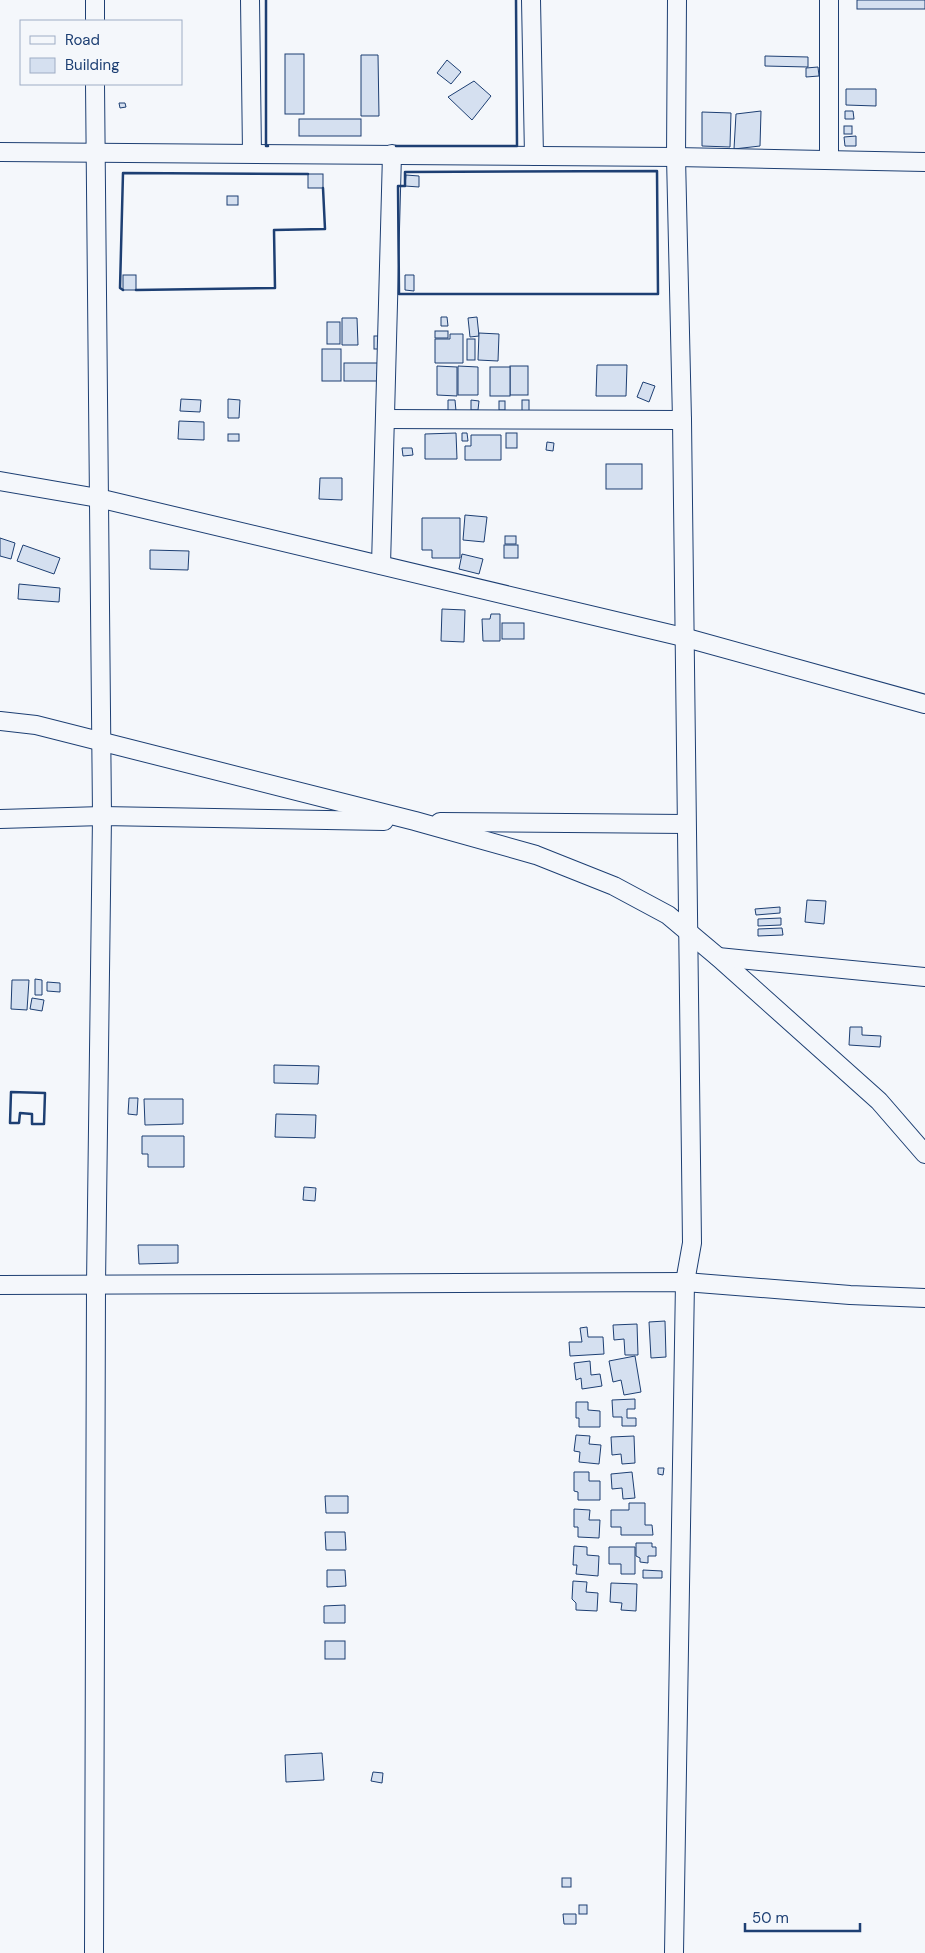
<svg xmlns="http://www.w3.org/2000/svg" width="925" height="1953" viewBox="0 0 925 1953" font-family="'DM Sans',sans-serif">
<style>
.building{fill:#d5e0f0;stroke:#1d3f73}
.lines{fill:none;stroke-linecap:round;stroke-linejoin:round}
.minor-casing{stroke:#1d3f73;stroke-width:20}
.minor{stroke:#f4f7fb;stroke-width:18}
.wall{stroke:#1d3f73;stroke-width:2.5}
</style>
<rect width="100%" height="100%" fill="#f4f7fb"/>
<g class="building">
<rect x="857" y="0" width="68" height="9"/>
<rect x="285" y="54" width="19" height="60"/>
<polygon points="361,55 378,55 379,116 361,116"/>
<polygon points="765,56 808,57 808,67 765,66"/>
<polygon points="447,60 461,72 451,84 437,73"/>
<polygon points="818,67 819,76 806,77 806,68"/>
<polygon points="474,81 491,96 472,120 448,97"/>
<polygon points="846,89 876,89 876,106 846,105"/>
<polygon points="119,103 125,103 126,107 120,108"/>
<polygon points="761,111 760,146 734,149 736,114"/>
<polygon points="845,111 853,111 854,119 845,119"/>
<polygon points="702,112 731,113 730,147 702,146"/>
<rect x="299" y="119" width="62" height="17"/>
<rect x="844" y="126" width="8" height="8"/>
<polygon points="856,136 856,146 845,146 844,137"/>
<rect x="308" y="174" width="15" height="14"/>
<polygon points="406,175 419,176 419,187 405,186"/>
<rect x="227" y="196" width="11" height="9"/>
<rect x="123" y="275" width="13" height="15"/>
<polygon points="405,275 414,275 414,291 405,290"/>
<polygon points="441,317 447,317 448,326 441,326"/>
<polygon points="477,317 479,336 470,337 468,318"/>
<polygon points="342,318 357,318 358,345 342,345"/>
<rect x="327" y="322" width="13" height="22"/>
<rect x="435" y="331" width="13" height="7"/>
<polygon points="479,333 499,334 498,361 478,360"/>
<polygon points="450,334 463,334 463,363 435,363 435,339 450,339"/>
<rect x="374" y="336" width="9" height="13"/>
<rect x="467" y="339" width="8" height="21"/>
<rect x="322" y="349" width="19" height="32"/>
<rect x="344" y="363" width="34" height="18"/>
<polygon points="597,365 627,365 626,396 596,396"/>
<polygon points="437,366 457,367 457,396 437,395"/>
<polygon points="458,366 478,367 478,395 458,395"/>
<rect x="510" y="366" width="18" height="29"/>
<rect x="490" y="367" width="20" height="29"/>
<polygon points="643,382 655,386 649,402 637,397"/>
<polygon points="181,399 201,400 200,412 180,411"/>
<polygon points="228,399 240,400 239,418 228,418"/>
<polygon points="448,400 455,400 456,411 448,411"/>
<polygon points="471,400 479,401 478,410 471,410"/>
<rect x="522" y="400" width="7" height="11"/>
<rect x="499" y="401" width="6" height="9"/>
<polygon points="179,421 204,422 204,440 178,439"/>
<polygon points="456,433 457,459 425,459 425,434"/>
<polygon points="462,433 467,433 468,441 462,441"/>
<rect x="506" y="433" width="11" height="15"/>
<rect x="228" y="434" width="11" height="7"/>
<polygon points="471,435 501,435 501,460 465,460 465,446 471,446"/>
<polygon points="547,442 554,443 553,451 546,450"/>
<polygon points="402,448 412,448 413,455 403,456"/>
<rect x="606" y="464" width="36" height="25"/>
<polygon points="320,478 342,478 342,500 319,499"/>
<polygon points="465,515 487,517 484,542 463,540"/>
<polygon points="422,518 460,518 460,558 432,558 432,550 422,550"/>
<rect x="505" y="536" width="11" height="8"/>
<polygon points="0,538 15,543 11,559 0,556"/>
<polygon points="23,545 60,558 54,574 17,561"/>
<rect x="504" y="545" width="14" height="13"/>
<polygon points="150,550 189,551 188,570 150,569"/>
<polygon points="462,554 483,559 479,574 459,569"/>
<polygon points="19,584 60,588 59,602 18,599"/>
<polygon points="442,609 465,610 464,642 441,641"/>
<polygon points="491,614 500,614 500,641 483,641 482,619 490,619"/>
<rect x="502" y="623" width="22" height="16"/>
<polygon points="807,900 826,901 824,924 805,922"/>
<polygon points="780,907 780,913 756,915 755,909"/>
<polygon points="781,918 781,925 758,926 758,919"/>
<polygon points="782,928 783,935 758,936 758,929"/>
<polygon points="35,979 42,980 42,995 35,995"/>
<polygon points="12,980 29,980 27,1010 11,1009"/>
<polygon points="47,982 60,983 60,992 47,991"/>
<polygon points="32,998 44,1000 42,1011 30,1009"/>
<polygon points="850,1027 862,1027 862,1035 881,1036 880,1047 849,1045"/>
<polygon points="274,1065 319,1066 318,1084 274,1083"/>
<polygon points="129,1098 138,1098 137,1115 128,1114"/>
<polygon points="144,1099 183,1099 183,1124 145,1125"/>
<polygon points="276,1114 316,1115 315,1138 275,1137"/>
<polygon points="142,1136 184,1136 184,1167 148,1167 148,1154 142,1154"/>
<polygon points="304,1187 316,1188 315,1201 303,1200"/>
<polygon points="138,1245 178,1245 178,1263 139,1264"/>
<polygon points="665,1321 666,1357 651,1358 649,1322"/>
<polygon points="637,1324 638,1355 625,1355 624,1339 614,1340 613,1325"/>
<polygon points="587,1327 588,1337 603,1337 604,1354 570,1356 569,1342 582,1342 580,1328"/>
<polygon points="635,1356 641,1392 624,1395 621,1380 613,1382 609,1361"/>
<polygon points="590,1361 591,1375 600,1374 602,1386 582,1389 581,1378 576,1380 574,1363"/>
<polygon points="635,1399 635,1409 627,1409 627,1418 636,1418 636,1426 622,1426 622,1417 613,1417 612,1400"/>
<polygon points="576,1402 588,1402 588,1410 600,1411 600,1427 579,1427 579,1418 576,1418"/>
<polygon points="576,1435 590,1436 589,1444 601,1445 599,1464 579,1462 580,1452 574,1451"/>
<polygon points="634,1436 635,1463 622,1464 621,1454 612,1455 611,1437"/>
<polygon points="658,1468 664,1468 663,1475 658,1474"/>
<polygon points="574,1472 589,1472 589,1481 600,1481 600,1500 578,1500 578,1492 574,1491"/>
<polygon points="632,1472 635,1498 623,1499 622,1488 612,1489 611,1474"/>
<polygon points="325,1496 348,1496 348,1513 326,1513"/>
<polygon points="629,1503 645,1503 645,1525 652,1525 653,1535 621,1535 621,1527 611,1527 611,1510 629,1510"/>
<polygon points="574,1509 590,1510 589,1520 600,1520 599,1538 578,1537 578,1527 574,1527"/>
<polygon points="325,1532 345,1532 346,1550 326,1550"/>
<polygon points="636,1543 652,1543 652,1547 656,1547 656,1556 648,1556 648,1563 640,1562 640,1558 636,1556"/>
<polygon points="574,1546 587,1547 587,1555 599,1556 598,1576 576,1574 577,1565 573,1565"/>
<polygon points="609,1547 635,1547 635,1574 621,1574 621,1564 609,1564"/>
<polygon points="327,1570 345,1570 346,1586 327,1587"/>
<polygon points="643,1570 662,1571 662,1578 643,1578"/>
<polygon points="573,1581 587,1582 586,1592 598,1593 597,1611 576,1610 576,1603 572,1599"/>
<polygon points="611,1583 637,1584 636,1611 621,1610 622,1603 610,1602"/>
<polygon points="345,1605 345,1623 324,1623 324,1606"/>
<rect x="325" y="1641" width="20" height="18"/>
<polygon points="322,1753 324,1780 286,1782 285,1755"/>
<polygon points="373,1772 383,1773 382,1783 371,1781"/>
<rect x="562" y="1878" width="9" height="9"/>
<rect x="579" y="1905" width="8" height="9"/>
<polygon points="563,1914 576,1914 576,1924 564,1924"/>
</g>
<g class="lines">
<g class="minor-casing">
<g id="minor">
<polyline points="250,0 252,153"/>
<polyline points="531,0 534,156"/>
<polyline points="829,0 829,160"/>
<polyline points="95,21 95,0"/>
<polyline points="0,152 676,157 925,162"/>
<polyline points="385,419 682,420"/>
<polyline points="0,481 98,498 683,637 925,704"/>
<polyline points="381,565 392,154"/>
<polyline points="0,721 36,725 415,821 536,855 614,886 668,915 718,957 879,1101 925,1154"/>
<polyline points="0,819 102,816 384,821"/>
<polyline points="440,822 686,824"/>
<polyline points="718,957 925,977"/>
<polyline points="0,1285 685,1282 850,1295 925,1298"/>
<polyline points="94,1953 96,1285 102,816 95,84"/>
<polyline points="674,1953 685,1282 692,1243 682,420 676,157 677,0"/>
</g>
</g>
<use href="#minor" class="minor"/>
<g class="wall">
<polyline points="266,0 266,146 268,146"/>
<polyline points="396,146 517,146 516,0"/>
<polygon points="657,171 658,294 399,294 398,186 405,186 405,172"/>
<polyline points="123,290 120,288 123,173 308,174"/>
<polyline points="136,290 275,288 274,230 325,229 323,188"/>
<polygon points="11,1092 45,1093 44,1124 32,1124 32,1114 20,1113 19,1123 10,1123"/>
</g>
</g>
<rect x="20" y="20" width="162" height="65" fill="#f4f7fb" stroke="#9eadc5"/>
<rect x="30" y="36" width="25" height="8" fill="#f4f7fb" stroke="#9eadc5"/>
<text x="65" y="45" font-size="15" fill="#1d3f73">Road</text>
<rect x="30" y="58" width="25" height="15" fill="#d5e0f0" stroke="#9eadc5"/>
<text x="65" y="70" font-size="15" fill="#1d3f73">Building</text>
<path d="M745 1923v8h115v-8" fill="none" stroke="#1d3f73" stroke-width="2.5"/>
<text x="752" y="1923" font-size="15" fill="#1d3f73" stroke="#f4f7fb" stroke-width="4" paint-order="stroke">50 m</text>
</svg>
